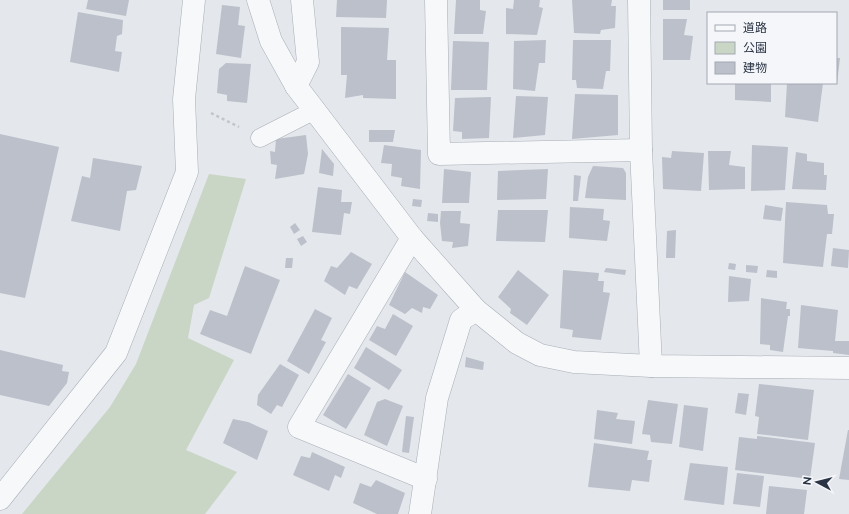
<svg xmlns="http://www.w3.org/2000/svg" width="849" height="514" viewBox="0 0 849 514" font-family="Raleway,'Noto Sans JP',sans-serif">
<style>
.green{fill:#c9d6c5}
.building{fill:#bbc0ca}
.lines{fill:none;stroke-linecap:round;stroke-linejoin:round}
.service-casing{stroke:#a9aeb7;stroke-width:19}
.minor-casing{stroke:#a9aeb7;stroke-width:23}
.path{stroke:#c2c5cb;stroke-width:2.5;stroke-dasharray:3 3;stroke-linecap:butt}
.service{stroke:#f7f8fa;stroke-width:18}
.minor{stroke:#f7f8fa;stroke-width:22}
</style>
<rect width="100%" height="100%" fill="#e4e7ec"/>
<polygon class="green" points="209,174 246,179 209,298 194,305 188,338 234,360 186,450 237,472 205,514 22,514 110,407 136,364"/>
<g class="building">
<polygon points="88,0 129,0 126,16 86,9"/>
<polygon points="337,0 387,0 386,18 336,17"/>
<polygon points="456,0 480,0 480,10 486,11 483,34 454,34"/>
<polygon points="514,0 540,0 539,7 543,8 537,35 506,34 506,8 513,9"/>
<polygon points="572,0 612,0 611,6 616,6 615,28 601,30 600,34 574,33"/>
<rect x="663" y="0" width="27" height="10"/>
<polygon points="222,5 240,7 238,25 245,26 241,58 216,54"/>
<polygon points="78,12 123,20 122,34 117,36 115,51 122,52 119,72 70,62"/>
<polygon points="663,19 687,19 684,35 693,36 690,60 663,60"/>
<polygon points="341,27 389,28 387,60 396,60 396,99 363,98 363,95 345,98 347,75 341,75"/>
<polygon points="546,40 545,63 539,63 535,91 513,89 514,41"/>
<polygon points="573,40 611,40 610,71 606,71 603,89 577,88 576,80 572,80"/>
<polygon points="453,41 489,42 487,90 451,90"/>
<polygon points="836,58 840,58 837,83 836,83"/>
<polygon points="226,63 251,64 247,103 227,101 227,95 217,93 219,69"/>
<polygon points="735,83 771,83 771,102 735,100"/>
<polygon points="787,83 823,83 818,122 785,117"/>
<polygon points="575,94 618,95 618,135 572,139"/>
<polygon points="516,96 548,97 545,135 513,138"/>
<polygon points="491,97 489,138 462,139 462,132 453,131 455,98"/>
<polygon points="369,130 395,130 393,142 369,142"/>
<polygon points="0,134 59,147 25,298 0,293"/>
<polygon points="306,135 308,154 304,174 275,179 277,165 271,164 270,151 275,152 276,139"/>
<polygon points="384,145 421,150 420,189 401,186 402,178 391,176 392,164 381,163"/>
<polygon points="752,145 788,147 785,190 751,191"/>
<polygon points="322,149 334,164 333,176 319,173"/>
<polygon points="672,151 704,153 701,191 663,189 662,157 671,158"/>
<polygon points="708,151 731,151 729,165 745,167 745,189 709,190"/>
<polygon points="796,152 807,154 807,161 824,163 824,175 827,175 826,190 792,189"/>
<polygon points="93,158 142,166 136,190 127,191 120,231 71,221 82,176 90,178"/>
<polygon points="593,166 623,168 626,173 626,200 585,198 588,177"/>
<polygon points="444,169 471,172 469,203 442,203"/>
<polygon points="548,169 546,199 497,200 498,171"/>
<polygon points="574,175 581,176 578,201 573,201"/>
<polygon points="318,187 342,190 341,202 352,202 350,214 344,213 341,235 312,232"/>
<polygon points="413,199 422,200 421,207 412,206"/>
<polygon points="786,202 827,205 828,214 834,214 832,234 827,234 823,267 783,263"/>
<polygon points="765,205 783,208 781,221 763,219"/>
<polygon points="570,207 604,209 603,220 610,221 607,241 569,238"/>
<polygon points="498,210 548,210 545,242 496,241"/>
<polygon points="441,211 461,211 460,223 470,224 468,246 452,248 453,242 442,241 440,223"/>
<polygon points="428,213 438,214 438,222 427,221"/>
<polygon points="295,223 300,230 294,234 290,227"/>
<polygon points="676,230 675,258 666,258 667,231"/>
<polygon points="303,236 307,242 301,246 297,239"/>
<polygon points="833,248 849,250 848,268 831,266"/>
<polygon points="351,252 372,264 357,289 349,286 345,295 324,281 331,266 337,268"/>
<polygon points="286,258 293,258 292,268 285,268"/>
<polygon points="729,263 736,264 735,270 728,269"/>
<polygon points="746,265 758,266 757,273 746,272"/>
<polygon points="245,266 280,280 251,354 200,334 210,310 227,316"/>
<polygon points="606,268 626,270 625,275 604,272"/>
<polygon points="518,270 549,295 527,325 510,313 511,309 498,297"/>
<polygon points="563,270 599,273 598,281 604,281 603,292 610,293 601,340 572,337 573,330 560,328"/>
<polygon points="767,270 777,271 777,278 766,277"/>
<polygon points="405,272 438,295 430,309 423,307 422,313 412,308 405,314 389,305"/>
<polygon points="729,276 751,279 749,301 728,302"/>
<polygon points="761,298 787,302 786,309 790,309 790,316 788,316 783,352 770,350 770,345 760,344"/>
<polygon points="801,305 838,310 835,341 849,341 849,355 833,353 833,351 798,348"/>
<polygon points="315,309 332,318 321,340 326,342 309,374 287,361"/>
<polygon points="393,314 413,326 396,356 369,340 377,326 385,329"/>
<polygon points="366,347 402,370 389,390 354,368"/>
<polygon points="0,350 63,365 62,371 69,372 67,383 49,406 0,395"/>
<polygon points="466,357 484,362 483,370 465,367"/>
<polygon points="280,364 299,375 282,407 277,405 271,414 257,405 258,395"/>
<polygon points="348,374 371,388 346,429 323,415"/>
<polygon points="759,384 814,390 808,440 757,434 759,417 755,416"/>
<polygon points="738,393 749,394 746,415 735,413"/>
<polygon points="385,399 403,406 387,446 364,435 377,402"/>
<polygon points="648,400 678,404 672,444 651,442 650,435 642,434"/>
<polygon points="684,405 708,408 703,451 679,447"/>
<polygon points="597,410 618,413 616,419 635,421 632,444 594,439"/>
<polygon points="406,416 414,417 409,453 402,452"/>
<polygon points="233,419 248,422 268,431 257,460 223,443"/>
<polygon points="848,430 849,430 849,480 839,479"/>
<polygon points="757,436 815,443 810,479 735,470 739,437 757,439"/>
<polygon points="594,443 649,451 647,460 652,460 649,482 632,480 630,491 588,487"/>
<polygon points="312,452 345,467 341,478 335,475 329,491 293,475 301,456 310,458"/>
<polygon points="690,463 728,467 724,505 684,500"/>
<polygon points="737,473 764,476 760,507 733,504"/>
<polygon points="376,480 405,493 398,514 377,514 353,503 360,483 371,487"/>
<polygon points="769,486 807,490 804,514 766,514"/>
</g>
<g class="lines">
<g class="service-casing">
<polyline id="service" points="260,138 315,110"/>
</g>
<g class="minor-casing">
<g id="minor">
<polyline points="258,0 271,41 296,86 412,238 476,310 517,343 540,355 574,362 651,366 849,368"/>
<polyline points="436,0 439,154 641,150"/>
<polyline points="639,0 641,150 651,366"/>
<polyline points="296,86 308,62 302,0"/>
<polyline points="412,238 299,427 426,479"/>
<polyline points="0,499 116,353 187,172 184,99 194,0"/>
<polyline points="420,514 437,398 461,320 476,310"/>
</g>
</g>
<polyline class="path" points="211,113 239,127"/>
<use href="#service" class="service"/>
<use href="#minor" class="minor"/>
</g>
<rect x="707" y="12" width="130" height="72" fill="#f4f6f9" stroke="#a4a8b1"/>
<rect x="715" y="25" width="20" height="6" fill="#f7f8fa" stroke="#a4a8b1"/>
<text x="743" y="32" font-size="12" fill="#2b3445">道路</text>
<rect x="715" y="42" width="20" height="12" fill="#c9d6c5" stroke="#a4a8b1"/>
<text x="743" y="52" font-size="12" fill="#2b3445">公園</text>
<rect x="715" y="62" width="20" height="12" fill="#bbc0ca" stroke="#a4a8b1"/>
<text x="743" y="72" font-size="12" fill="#2b3445">建物</text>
<g transform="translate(817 482) rotate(277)" stroke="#f4f6f9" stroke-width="3" paint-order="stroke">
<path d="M0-3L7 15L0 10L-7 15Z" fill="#2b3445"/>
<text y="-6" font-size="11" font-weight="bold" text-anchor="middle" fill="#2b3445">N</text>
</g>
</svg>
